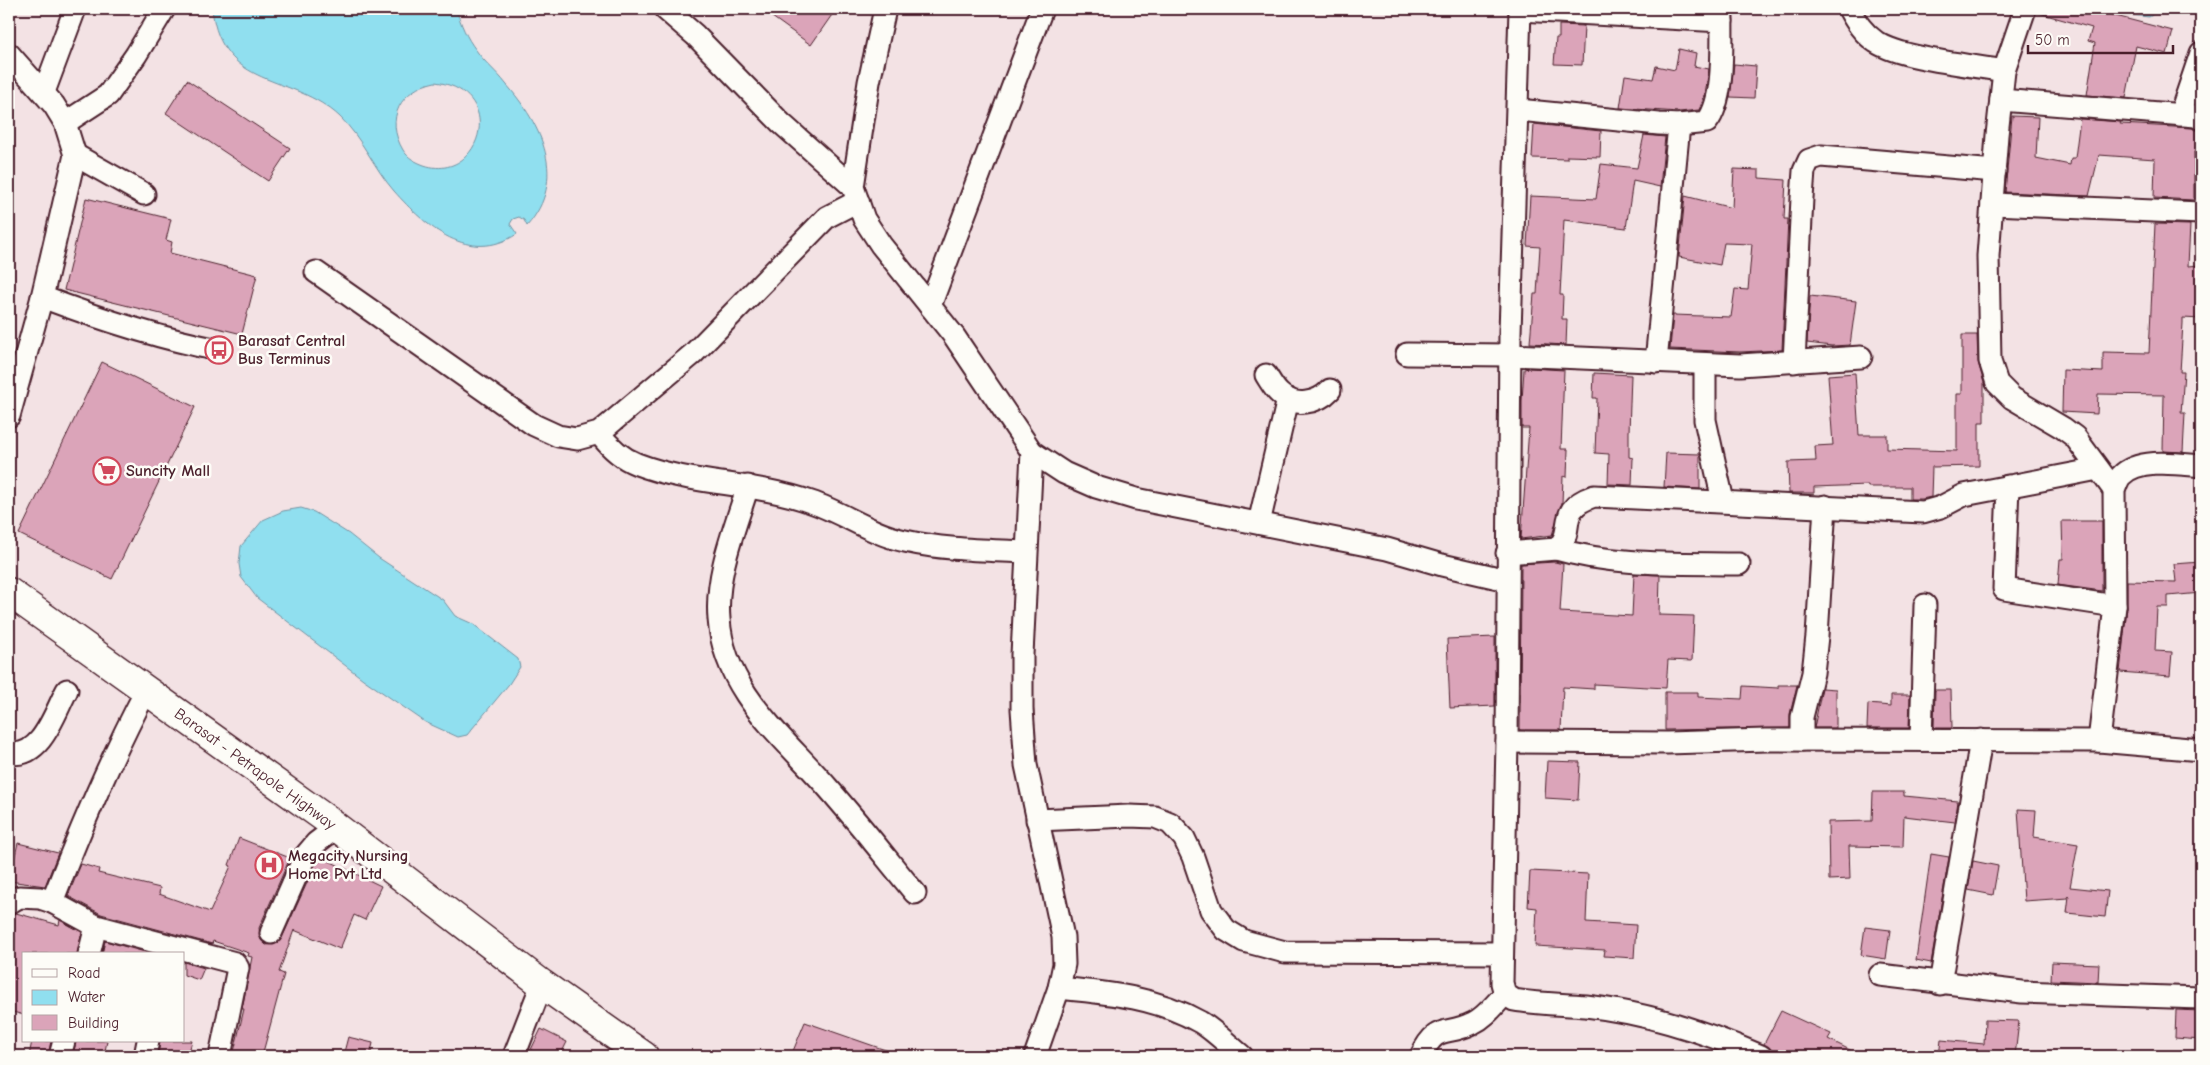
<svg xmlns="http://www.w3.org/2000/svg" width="2210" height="1065" viewBox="0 0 2210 1065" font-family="'Comic Neue',sans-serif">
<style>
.water{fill:#90dfef;stroke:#7492a1;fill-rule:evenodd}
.building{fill:#dba4b9;stroke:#4a1f2b}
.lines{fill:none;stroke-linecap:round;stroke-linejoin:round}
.minor-casing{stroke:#4a1f2b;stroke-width:25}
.highway-casing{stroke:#4a1f2b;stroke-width:31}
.minor{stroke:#fdfcf7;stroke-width:21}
.highway{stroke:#fdfcf7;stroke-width:28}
.labels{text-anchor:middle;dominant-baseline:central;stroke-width:5;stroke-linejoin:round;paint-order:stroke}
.poi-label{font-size:16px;font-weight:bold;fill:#4a1f2b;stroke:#fdfcf7;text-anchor:start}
.street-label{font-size:16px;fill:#4a1f2b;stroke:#fdfcf7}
</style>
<rect width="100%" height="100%" fill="#f3e2e4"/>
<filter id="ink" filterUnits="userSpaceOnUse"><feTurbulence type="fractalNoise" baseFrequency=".02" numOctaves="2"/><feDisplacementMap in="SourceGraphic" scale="10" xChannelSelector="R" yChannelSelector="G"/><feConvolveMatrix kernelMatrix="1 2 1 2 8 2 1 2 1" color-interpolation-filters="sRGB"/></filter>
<g filter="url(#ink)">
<g class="water">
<path d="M 212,9 L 456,9 C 461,24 466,37 476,50 C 484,62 497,72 506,84 C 542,125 568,179 527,226 L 524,220 L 519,217 L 513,219 L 510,224 L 517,234 C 469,265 426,227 394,191 C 374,168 362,138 340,117 C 292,72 222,91 212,9 ZM 435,82 C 509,91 480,184 424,165 C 416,162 408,158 403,150 C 384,118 401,89 435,82 Z"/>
<polygon points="2078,9 2161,9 2149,17"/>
<polygon points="301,508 314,512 349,534 379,558 443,600 455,616 473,624 518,659 520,667 509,684 467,735 458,737 425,722 363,679 257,598 241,577 239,564 241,546 263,520 283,511"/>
</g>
<g class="building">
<polygon points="761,9 836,9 811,45"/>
<polygon points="2040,9 2089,9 2173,31 2167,54 2136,46 2126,98 2087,95 2095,43 2088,41 2092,28 2039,13"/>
<polygon points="1559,25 1584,26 1582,65 1554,64 1556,38 1559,38"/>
<polygon points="1679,49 1696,53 1694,66 1709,69 1705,95 1699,110 1679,112 1620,108 1625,75 1653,79 1656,66 1675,70"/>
<polygon points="1734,64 1756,66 1754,98 1730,97"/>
<polygon points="187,80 290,148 268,181 166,113"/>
<polygon points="2012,116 2038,117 2036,158 2070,165 2071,158 2075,158 2080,119 2121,122 2120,124 2192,128 2197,131 2197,152 2194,152 2194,200 2154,198 2155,159 2099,155 2089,196 2005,192"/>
<polygon points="1534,124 1601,131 1600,157 1567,156 1567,159 1532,158"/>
<polygon points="1644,135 1665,137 1660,187 1633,181 1626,228 1564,220 1560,295 1563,295 1562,319 1567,319 1566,345 1530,343 1534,294 1537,294 1540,247 1527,246 1530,196 1596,199 1601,164 1637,168"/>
<polygon points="1734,169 1759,170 1759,178 1786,180 1784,219 1788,219 1782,350 1740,352 1670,349 1673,315 1731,317 1735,289 1748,290 1752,244 1724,243 1720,265 1679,257 1685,196 1732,208"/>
<polygon points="86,198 171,219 166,240 172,242 170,253 257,275 242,334 64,290"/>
<polygon points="2155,224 2190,225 2188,266 2201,265 2201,319 2183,318 2183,323 2180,372 2184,372 2181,413 2185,413 2183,452 2163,451 2164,395 2098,394 2097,414 2062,412 2063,370 2103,372 2103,352 2149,353"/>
<polygon points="1810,296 1856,301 1850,345 1832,346 1807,343"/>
<polygon points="1962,335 1977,335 1978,362 1984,383 1984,422 1979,422 1979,466 1932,467 1931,497 1922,499 1910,499 1910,487 1868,487 1868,485 1814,487 1814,493 1789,493 1788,462 1816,461 1815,446 1833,445 1828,375 1855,373 1859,435 1887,435 1887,449 1957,451 1957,394 1962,394"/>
<polygon points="102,362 195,407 112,579 19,534"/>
<polygon points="1529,368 1564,370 1561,449 1568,449 1567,477 1563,476 1562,503 1552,535 1521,539 1529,428 1522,428 1522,401 1524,369"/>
<polygon points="1594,373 1631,375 1629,432 1629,457 1633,458 1632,485 1608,484 1609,454 1595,453 1597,398 1593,398"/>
<polygon points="1666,453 1700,454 1700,489 1664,487"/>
<polygon points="2062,521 2102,521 2102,591 2058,585 2060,559 2063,559"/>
<polygon points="1555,562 1563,564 1560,612 1632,616 1634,574 1660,575 1659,615 1694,616 1692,661 1668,660 1666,688 1594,684 1594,689 1563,687 1561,730 1520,730 1521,564"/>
<polygon points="2201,562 2201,593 2168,596 2168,607 2157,607 2155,651 2172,652 2170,676 2120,672 2127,607 2127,581 2176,582 2174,564"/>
<polygon points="1495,637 1495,706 1450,708 1447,639"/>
<polygon points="1778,685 1797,685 1790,714 1790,728 1665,730 1665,692 1698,692 1698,697 1742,699 1743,686 1778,688"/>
<polygon points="1822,688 1836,689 1836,728 1814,728"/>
<polygon points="1935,690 1951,690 1952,728 1934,728"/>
<polygon points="1891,695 1910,695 1909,728 1867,728 1868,704 1891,706"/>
<polygon points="1547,761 1580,762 1578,800 1545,798"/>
<polygon points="1873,792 1904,792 1904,796 1958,801 1955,822 1904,816 1903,847 1849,846 1850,879 1829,880 1828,822 1872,821"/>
<polygon points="2018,809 2036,810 2034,837 2078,844 2070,887 2108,891 2105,917 2067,913 2069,896 2068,898 2024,901"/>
<polygon points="239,838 290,858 259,928 261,940 266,945 278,943 282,938 316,863 321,857 381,886 365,920 354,915 340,949 294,930 279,972 284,974 262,1056 233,1056 244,1009 242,1009 252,957 248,956 249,953 213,941 212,944 101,914 68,896 81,864 99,869 98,873 160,888 159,894 210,912 231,866 229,865"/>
<polygon points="18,843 58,853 45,886 9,881"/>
<polygon points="1931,854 1949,857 1931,963 1916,960"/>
<polygon points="1973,861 1998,866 1993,895 1968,890"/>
<polygon points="1530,871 1588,874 1586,922 1636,925 1634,958 1604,956 1605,950 1535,946 1537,908 1528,907"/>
<polygon points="16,913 59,925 60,920 82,932 77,954 24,954 24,1015 9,1011 9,927 12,915"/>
<polygon points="1865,927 1890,930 1886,959 1861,955"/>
<polygon points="105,941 152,954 102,954"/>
<polygon points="184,962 204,968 199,980 184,975"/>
<polygon points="2052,962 2099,964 2098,982 2051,980"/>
<polygon points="2176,1010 2201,1011 2201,1040 2175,1038"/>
<polygon points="1781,1011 1831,1034 1828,1039 1862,1056 1782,1056 1772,1051 1764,1044"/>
<polygon points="1985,1020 2019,1021 2015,1056 1939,1056 1941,1040 1984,1044"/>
<polygon points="805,1022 894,1053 893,1056 791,1056"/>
<polygon points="541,1029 567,1042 560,1056 528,1056"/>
<polygon points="348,1037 373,1043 370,1056 343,1056"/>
<polygon points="32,1041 51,1041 48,1056 29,1056"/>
<polygon points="76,1041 107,1041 104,1056 73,1056"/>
<polygon points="160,1041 192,1041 188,1056 158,1056"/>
</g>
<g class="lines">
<g class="minor-casing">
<g id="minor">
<polyline points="665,9 695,35 781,123 853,187"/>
<polyline points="885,9 869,82 853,187 864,219 881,245 954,336 1032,452 1064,473 1096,487 1136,499 1387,549 1442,565 1507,580"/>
<path d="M 1520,9 L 1510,333 L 1507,742 L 1502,983 L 1505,994 L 1514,1000 C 1538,1004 1562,1004 1586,1006 C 1648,1013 1704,1031 1761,1056"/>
<path d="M 1849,9 C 1856,22 1863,33 1876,42 C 1902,59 1971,65 2004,71"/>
<polyline points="2025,9 2004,71 1997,135 1988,256 1990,361 1997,383 2012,398 2063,428 2075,437 2114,490"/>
<polyline points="1520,10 1722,21"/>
<polyline points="9,54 54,105 65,123 75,155 42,297 9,416"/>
<polyline points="44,92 75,9"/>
<polyline points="2001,100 2196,116 2201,119"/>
<path d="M 1518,110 L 1659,124 L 1679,125 L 1707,122 C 1726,97 1721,41 1722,9"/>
<polyline points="2180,115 2201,53"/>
<polyline points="65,123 108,95 136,55 164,9"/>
<polyline points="75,155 144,194"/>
<polyline points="1992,204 2200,213"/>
<polyline points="316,272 534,425 558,436 577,439 599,433 693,354 827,217 858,201"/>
<path d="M 42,297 C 100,319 157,338 219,350"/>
<polyline points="930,306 1042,9"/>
<polyline points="1407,354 1510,355 1740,365 1861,357"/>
<polyline points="1656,362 1679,125"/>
<polyline points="1794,362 1802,198 1804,171 1809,160 1821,156 1995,171"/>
<polyline points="1705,364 1705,420 1723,501"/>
<path d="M 1266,375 C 1270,381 1274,389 1280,394 C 1294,408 1318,403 1330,390"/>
<path d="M 599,433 C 608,445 621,458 637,464 C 692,485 755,482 811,502 C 844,513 871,534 905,541 C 944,550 986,550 1026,552"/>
<polyline points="1032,452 1022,655 1022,709 1026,765 1063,937 1064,964 1059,988 1035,1056"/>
<path d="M 748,486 C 735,528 715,575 719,619 C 724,692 784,737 828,788 C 858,822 886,858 915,893"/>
<polyline points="2008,486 2004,589 2115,606"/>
<polyline points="1259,523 1288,399"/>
<path d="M 1556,549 C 1614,566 1678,563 1739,564"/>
<path d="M 1507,553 L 1556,549 C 1578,531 1553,510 1594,496 L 1923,512 L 1941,507 L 1964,495 L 2098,469"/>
<polyline points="1802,740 1802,717 1813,673 1817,636 1825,506"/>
<polyline points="1921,740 1925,605"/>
<path d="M 2099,741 L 2115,606 L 2114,490 C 2116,486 2118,479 2121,476 C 2138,457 2179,464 2201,466"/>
<polyline points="1507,742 1667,743 1766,740 2099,741 2201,750"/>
<path d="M 9,753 C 41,760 55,712 67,690"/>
<polyline points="1037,820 1129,816 1155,817 1170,823 1184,838 1193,857 1211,910 1226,930 1244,941 1285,952 1502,953"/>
<path d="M 52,902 C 80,830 110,759 146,691"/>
<polyline points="9,903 19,897 40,898 52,902 96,926 235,963 238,968 220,1056"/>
<polyline points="271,933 305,856 316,843 337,827"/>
<polyline points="89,954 96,926"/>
<polyline points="1880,975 2022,992 2201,998"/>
<polyline points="1940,984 1981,740"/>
<path d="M 1059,988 C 1109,993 1156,997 1200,1022 C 1215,1031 1228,1045 1242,1056"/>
<polyline points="60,1056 64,1041"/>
<polyline points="145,1056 148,1041"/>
<polyline points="514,1056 542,984"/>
<path d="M 1421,1056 C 1437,1022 1445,1037 1473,1023 C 1486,1017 1495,1004 1505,994"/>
</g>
</g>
<g class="highway-casing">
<polyline id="highway" points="9,592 326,819 542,984 644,1056"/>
</g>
<use href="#minor" class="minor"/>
<use href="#highway" class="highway"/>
</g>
</g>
<defs>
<g id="bus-ring" transform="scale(1.4375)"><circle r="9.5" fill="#fdfcf7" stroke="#d1495b" stroke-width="1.5"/><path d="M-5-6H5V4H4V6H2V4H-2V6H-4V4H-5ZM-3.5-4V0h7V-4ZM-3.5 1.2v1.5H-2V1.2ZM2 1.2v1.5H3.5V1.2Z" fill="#d1495b"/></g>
<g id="supermarket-ring" transform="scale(1.4375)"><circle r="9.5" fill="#fdfcf7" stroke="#d1495b" stroke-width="1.5"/><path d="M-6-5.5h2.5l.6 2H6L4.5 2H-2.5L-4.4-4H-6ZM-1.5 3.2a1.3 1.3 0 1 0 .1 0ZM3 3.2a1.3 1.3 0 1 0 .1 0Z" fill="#d1495b"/></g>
<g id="hospital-ring" transform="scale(1.4375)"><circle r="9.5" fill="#fdfcf7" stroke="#d1495b" stroke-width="1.5"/><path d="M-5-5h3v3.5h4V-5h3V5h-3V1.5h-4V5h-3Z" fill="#d1495b"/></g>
</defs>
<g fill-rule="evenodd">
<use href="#bus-ring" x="219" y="350"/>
<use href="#supermarket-ring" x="107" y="471"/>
<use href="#hospital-ring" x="269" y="865"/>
</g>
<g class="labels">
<g class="poi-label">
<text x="238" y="341">Barasat Central<tspan x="238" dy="18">Bus Terminus</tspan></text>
<text x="126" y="471">Suncity Mall</text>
<text x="288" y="856">Megacity Nursing<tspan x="288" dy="18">Home Pvt Ltd</tspan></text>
</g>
<g class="street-label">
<text transform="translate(255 769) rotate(36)">Barasat - Petrapole Highway</text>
</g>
</g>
<rect width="2210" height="1065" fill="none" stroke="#fdfcf7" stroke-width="30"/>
<rect x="15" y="15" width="2180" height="1035" fill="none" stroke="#4a1f2b" stroke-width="2" filter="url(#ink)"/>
<rect x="22" y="952" width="162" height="90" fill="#fdfcf7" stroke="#b5a4a5"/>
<rect x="32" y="969" width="25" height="8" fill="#fdfcf7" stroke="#b5a4a5"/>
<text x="68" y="978" font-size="15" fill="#4a1f2b">Road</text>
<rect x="32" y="990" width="25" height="15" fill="#90dfef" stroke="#b5a4a5"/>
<text x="68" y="1002" font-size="15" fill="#4a1f2b">Water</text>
<rect x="32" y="1015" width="25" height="15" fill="#dba4b9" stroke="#b5a4a5"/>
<text x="68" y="1028" font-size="15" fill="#4a1f2b">Building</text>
<path d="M2028 45v8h145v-8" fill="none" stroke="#4a1f2b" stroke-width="2.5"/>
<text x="2035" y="45" font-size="15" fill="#4a1f2b" stroke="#fdfcf7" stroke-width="4" paint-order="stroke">50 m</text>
</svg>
